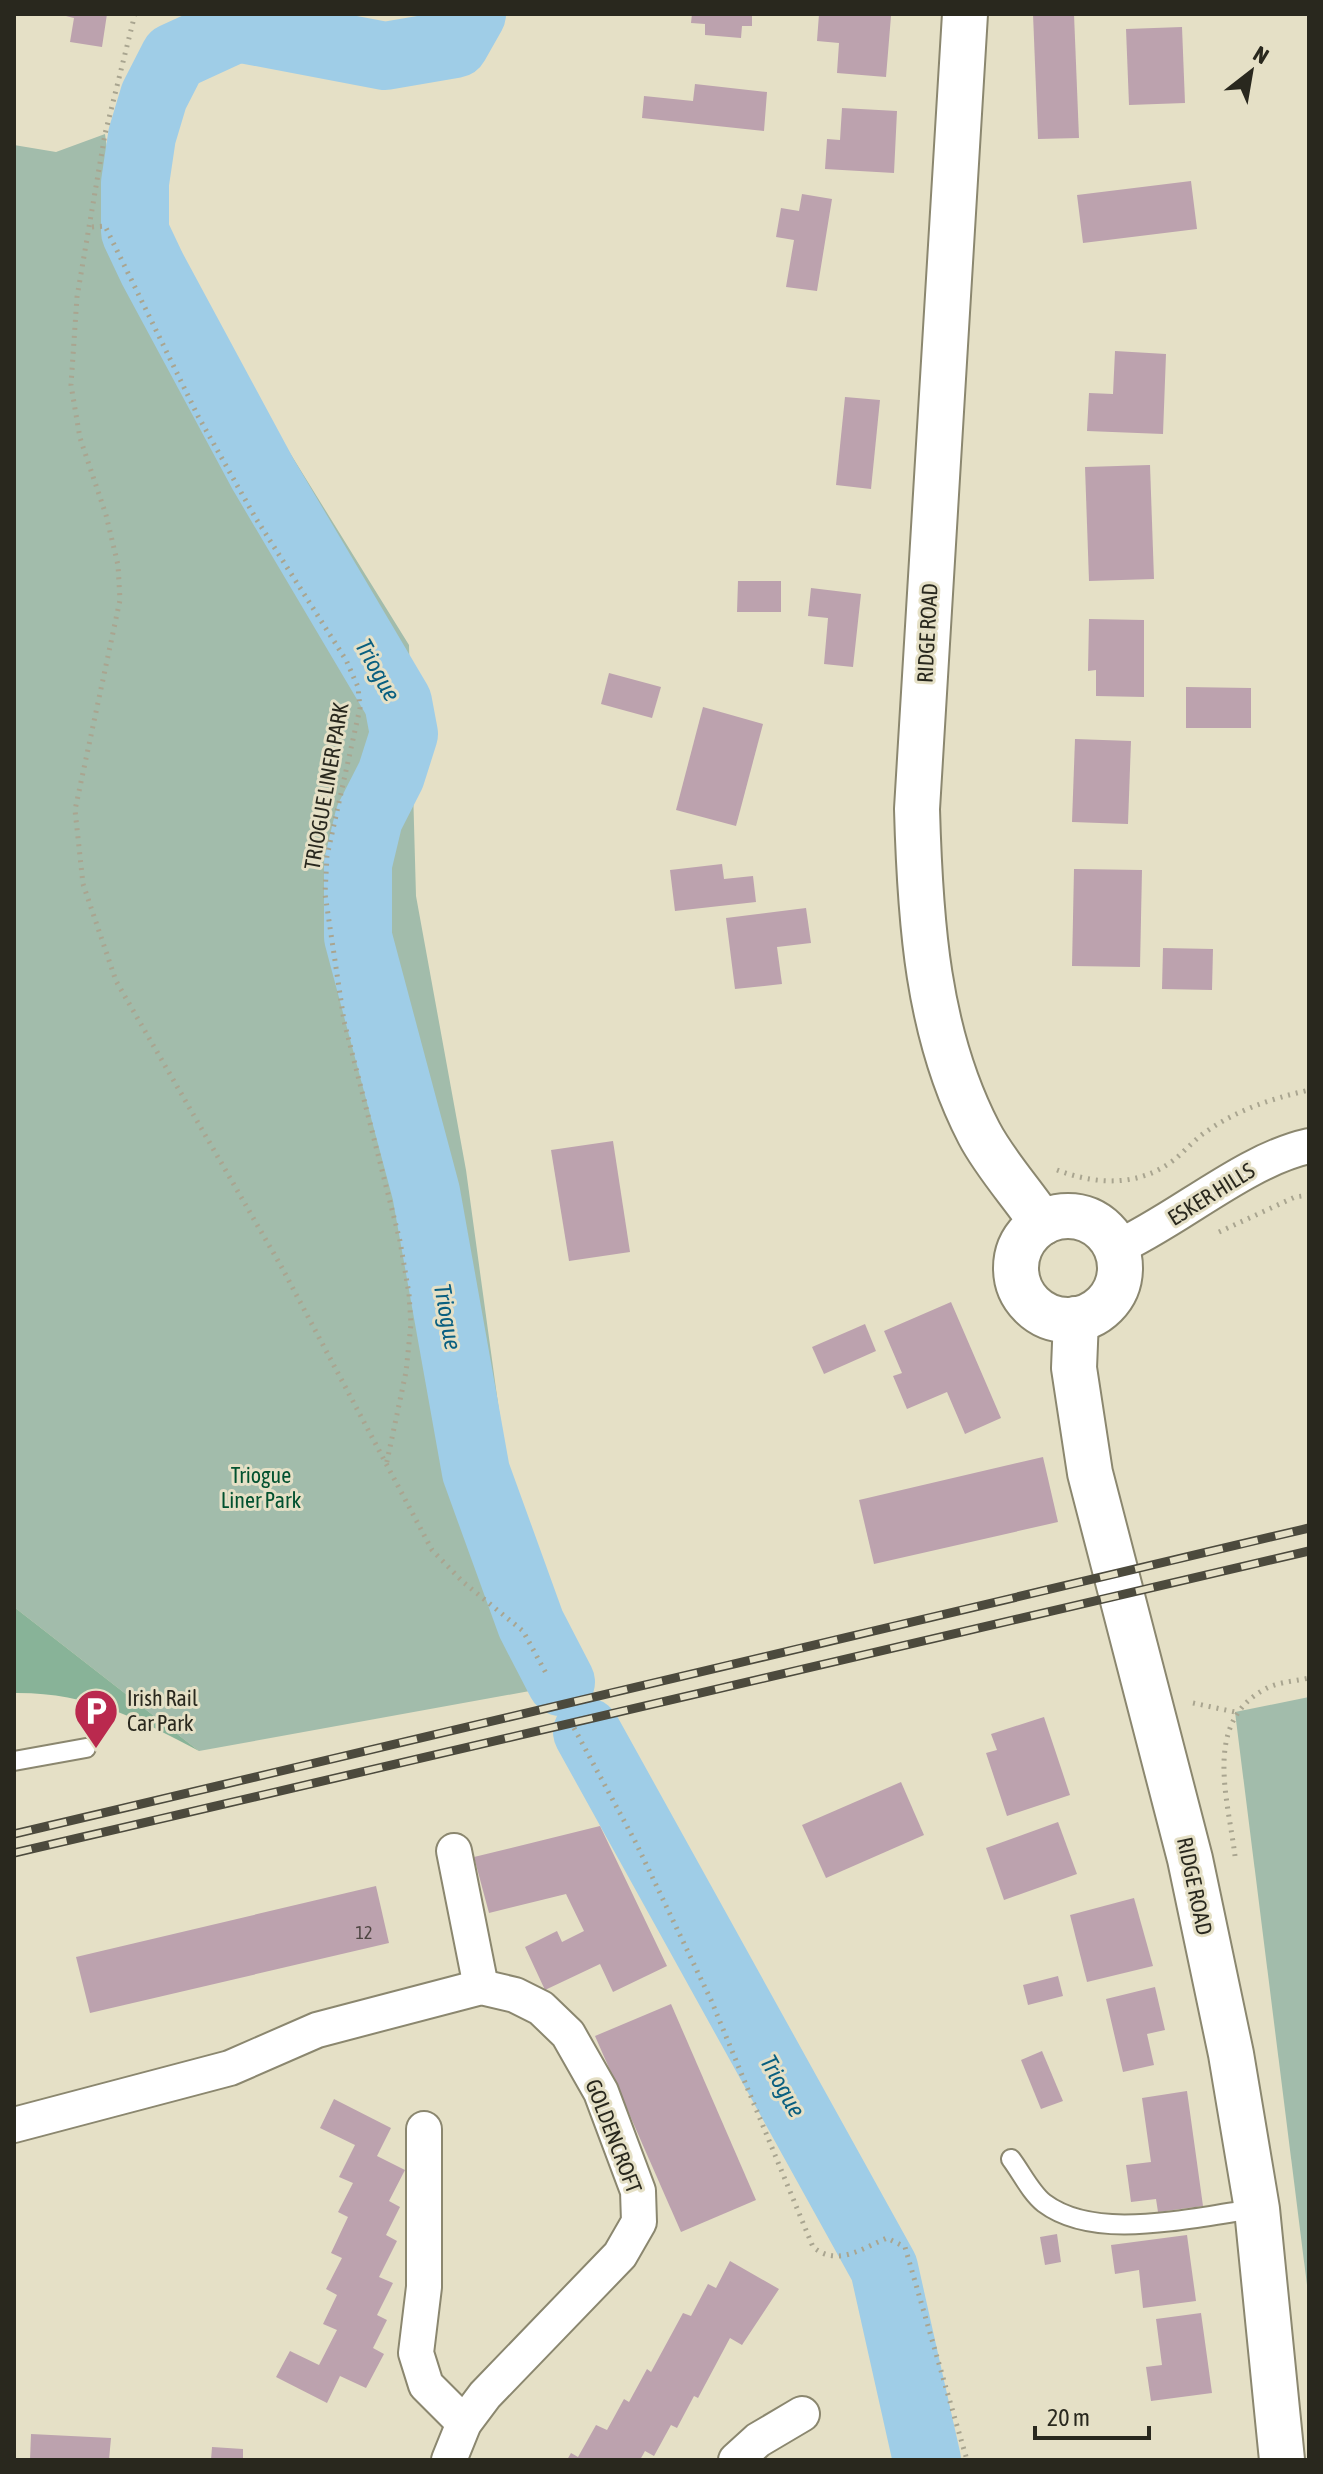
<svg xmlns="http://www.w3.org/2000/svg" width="1323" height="2474" viewBox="0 0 1323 2474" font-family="'Asap Condensed',sans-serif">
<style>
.green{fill:#a2bcab}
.forest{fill:#88b398}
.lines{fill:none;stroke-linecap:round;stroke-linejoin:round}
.river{stroke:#9fcde7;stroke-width:68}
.building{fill:#bca2ae}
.lane-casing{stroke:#8b876f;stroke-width:22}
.street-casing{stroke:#8b876f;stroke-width:38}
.secondary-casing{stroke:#8b876f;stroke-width:48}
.path{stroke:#a9a590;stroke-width:5;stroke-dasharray:2 6;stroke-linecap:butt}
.lane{stroke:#fff;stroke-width:18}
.street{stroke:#fff;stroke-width:34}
.secondary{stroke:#fff;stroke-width:44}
.rail-casing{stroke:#4c4a3d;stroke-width:9}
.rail{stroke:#e5e0c6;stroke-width:6;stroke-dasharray:18;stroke-linecap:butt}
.labels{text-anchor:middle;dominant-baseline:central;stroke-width:6;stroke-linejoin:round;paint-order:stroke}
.number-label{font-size:18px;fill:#4e4642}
.street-label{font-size:22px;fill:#29281e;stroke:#e5e0c6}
.park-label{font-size:22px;fill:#02512f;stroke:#e5e0c6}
.poi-label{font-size:22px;fill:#29281e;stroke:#e5e0c6;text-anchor:start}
.water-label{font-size:24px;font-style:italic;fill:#095f80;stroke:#e5e0c6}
</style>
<rect width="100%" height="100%" fill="#e5e0c6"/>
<g class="green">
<polygon points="105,134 112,186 151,229 409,645 416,896 466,1170 507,1469 550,1646 568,1684 199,1751 14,1607 14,145 56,152"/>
<polygon points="1309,1697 1309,2301 1235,1712"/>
</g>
<path class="forest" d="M 14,1607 L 199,1751 C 137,1718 87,1692 14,1693 Z"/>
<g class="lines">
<g class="river">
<polyline points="472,14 455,44 385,56 237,28 174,57 154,96 142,136 135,183 135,232 152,268 263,474 398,702 404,734 391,775 369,818 358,864 358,937 426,1192 476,1472 531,1624 561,1682"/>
<polyline points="587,1732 884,2268 927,2460"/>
</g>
</g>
<g class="building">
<polygon points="58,14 107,14 102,47 70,42 74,18"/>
<polygon points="692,14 752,14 752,26 742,26 741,38 705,35 705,24 691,23"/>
<polygon points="819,14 891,16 886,77 837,73 839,43 817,41"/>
<polygon points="1033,14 1074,14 1079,138 1038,139"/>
<polygon points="1182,27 1185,103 1129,105 1126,29"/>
<polygon points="695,84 767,92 764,131 642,118 644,96 693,101"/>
<polygon points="842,108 897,111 894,173 825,169 827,139 840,140"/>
<polygon points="1191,181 1197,229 1083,243 1077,195"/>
<polygon points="802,194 832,199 817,291 786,287 794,240 776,237 781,208 799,211"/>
<polygon points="1115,351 1166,354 1163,434 1087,431 1089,393 1113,394"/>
<polygon points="845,397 880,400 871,489 836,485"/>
<polygon points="1150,465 1154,579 1089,581 1085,467"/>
<polygon points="738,581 781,581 781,612 737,612"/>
<polygon points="811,588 861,594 853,667 824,664 828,618 808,616"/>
<polygon points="1089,619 1144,620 1144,697 1096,696 1096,670 1088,671"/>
<polygon points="609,673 661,687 652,718 601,704"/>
<polygon points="1186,687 1251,688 1251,728 1186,728"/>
<polygon points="703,707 763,724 736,826 676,810"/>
<polygon points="1075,739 1131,741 1128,824 1072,822"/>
<polygon points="722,864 724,879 753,876 756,902 675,911 670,870"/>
<polygon points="1074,869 1142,870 1140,967 1072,966"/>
<polygon points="806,908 811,943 777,947 782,984 735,989 726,918"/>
<polygon points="1163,948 1213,949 1212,990 1162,989"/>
<polygon points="613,1141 630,1252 569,1261 551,1150"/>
<polygon points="951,1302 1001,1418 965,1434 947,1392 907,1409 893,1376 902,1373 884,1331"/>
<polygon points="865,1324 876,1351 824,1374 812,1347"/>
<polygon points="1043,1457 1058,1522 874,1564 859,1500"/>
<polygon points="1044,1717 1070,1795 1007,1816 986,1753 997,1750 991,1734"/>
<polygon points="901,1782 924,1835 826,1878 802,1825"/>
<polygon points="1058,1822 1077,1874 1004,1900 986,1848"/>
<polygon points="600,1826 667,1966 613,1992 600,1964 545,1990 525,1947 557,1931 562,1942 584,1931 566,1894 489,1913 474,1857"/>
<polygon points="376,1886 389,1943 90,2013 76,1957"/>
<polygon points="1134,1898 1153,1966 1087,1982 1070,1915"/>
<polygon points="1058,1976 1063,1996 1028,2005 1023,1985"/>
<polygon points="1155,1987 1165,2030 1147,2034 1154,2065 1123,2072 1106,1999"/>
<polygon points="671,2004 756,2200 681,2232 595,2036"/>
<polygon points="1042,2051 1063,2101 1041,2109 1021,2060"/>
<polygon points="1187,2091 1203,2206 1158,2212 1156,2199 1131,2202 1126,2165 1151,2162 1142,2098"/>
<polygon points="334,2099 391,2128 377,2156 405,2170 389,2201 400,2207 386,2235 397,2241 379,2277 393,2283 377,2315 387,2320 373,2348 384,2354 366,2388 340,2376 327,2403 276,2377 290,2351 319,2365 337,2330 323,2324 337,2295 326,2289 342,2258 331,2253 348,2217 338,2212 353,2183 339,2177 355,2145 320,2128"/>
<polygon points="1057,2234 1061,2262 1045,2265 1040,2237"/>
<polygon points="1187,2235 1196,2301 1143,2308 1139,2270 1115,2274 1111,2245"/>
<polygon points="730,2261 779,2289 742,2345 730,2338 698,2398 694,2396 677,2428 671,2425 654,2456 645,2451 640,2460 567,2460 571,2453 578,2457 596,2425 607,2430 624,2399 629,2402 647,2369 651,2372 683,2313 691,2316 708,2284 716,2288"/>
<polygon points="1201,2313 1212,2393 1151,2401 1146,2367 1162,2365 1156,2319"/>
<polygon points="31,2434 111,2438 109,2460 30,2460"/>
<polygon points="212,2447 243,2449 243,2460 211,2460"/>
</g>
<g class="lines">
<g class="lane-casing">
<g id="lane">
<polyline points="14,1761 86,1748"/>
<path d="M 1011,2159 C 1021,2172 1031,2193 1044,2203 C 1097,2243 1194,2216 1257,2209"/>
</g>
</g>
<g class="street-casing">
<g id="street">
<path d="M 1116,1248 C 1178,1220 1245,1160 1309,1146"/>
<polyline points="454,1851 481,1987"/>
<polyline points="14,2125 230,2068 317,2030 481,1987 515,1995 541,2008 568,2034 601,2092 638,2191 639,2222 620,2255 485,2395 464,2423 449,2460"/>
<polyline points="424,2129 424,2287 416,2353 426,2385 464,2423"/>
<polyline points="736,2460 758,2440 802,2414"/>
</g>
</g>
<g class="secondary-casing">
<g id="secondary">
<path d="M 965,14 L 917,809 C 920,919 927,1033 979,1133 C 995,1164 1022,1193 1042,1223"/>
<circle cx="1068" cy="1268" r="52"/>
<polyline points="1076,1319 1074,1368 1090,1473 1190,1859 1231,2054 1257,2209 1282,2460"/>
</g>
</g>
<g class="path">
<polyline points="135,14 105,134 77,297 71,385 80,438 106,515 118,565 120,600 75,810 83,884 116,981 281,1266 432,1550 463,1582 523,1631 547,1675"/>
<polyline points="92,227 105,226 198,416 255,517 346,660 358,687 360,708 327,856 325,894 344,1021 400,1241 409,1294 411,1324 406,1372 386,1466"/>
<path d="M 1057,1170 C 1097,1185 1138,1187 1174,1160 C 1185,1151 1195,1139 1207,1131 C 1239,1109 1271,1099 1309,1090"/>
<polyline points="1219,1232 1295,1197 1309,1195"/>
<polyline points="1193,1703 1235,1712"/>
<path d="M 574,1728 L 636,1843 L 711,2000 L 813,2247 C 837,2267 861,2249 887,2238 L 905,2247 L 967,2460"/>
<path d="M 1235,1856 C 1228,1798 1202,1721 1267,1688 C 1279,1682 1296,1681 1309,1678"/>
</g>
<use href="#lane" class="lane"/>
<use href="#street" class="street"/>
<use href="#secondary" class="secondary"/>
<g class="rail-casing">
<g id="rail">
<polyline points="14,1834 1309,1528"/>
<polyline points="14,1853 1309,1551"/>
</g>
</g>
<use href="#rail" class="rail"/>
</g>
<defs>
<g id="parking-pin" transform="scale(2.3)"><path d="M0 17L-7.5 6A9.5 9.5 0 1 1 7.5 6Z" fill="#ba294e" stroke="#e5e0c6"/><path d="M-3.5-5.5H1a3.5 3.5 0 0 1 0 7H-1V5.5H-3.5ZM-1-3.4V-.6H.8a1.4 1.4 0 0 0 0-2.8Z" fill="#fff"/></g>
</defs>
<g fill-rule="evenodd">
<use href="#parking-pin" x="96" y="1711"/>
</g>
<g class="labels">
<g class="number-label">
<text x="364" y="1932">12</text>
</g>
<g class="street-label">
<text transform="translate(927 633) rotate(-87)">RIDGE ROAD</text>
<text transform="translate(326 786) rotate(-80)">TRIOGUE LINER PARK</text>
<text transform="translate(1211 1194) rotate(-32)">ESKER HILLS</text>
<text transform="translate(1195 1886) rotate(78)">RIDGE ROAD</text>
<text transform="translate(614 2136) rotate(69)">GOLDENCROFT</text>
</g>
<g class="park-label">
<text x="261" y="1475">Triogue<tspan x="261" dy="25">Liner Park</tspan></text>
</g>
<g class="poi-label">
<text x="127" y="1698">Irish Rail<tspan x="127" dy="25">Car Park</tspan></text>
</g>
<g class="water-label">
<text transform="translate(378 670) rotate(61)">Triogue</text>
<text transform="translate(448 1317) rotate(80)">Triogue</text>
<text transform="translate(783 2086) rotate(61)">Triogue</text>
</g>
</g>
<rect width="1323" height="2474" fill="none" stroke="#29281e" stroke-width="32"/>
<g transform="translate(1251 72) rotate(31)" stroke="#e5e0c6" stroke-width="6" paint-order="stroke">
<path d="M0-6L14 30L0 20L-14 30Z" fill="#29281e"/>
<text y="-12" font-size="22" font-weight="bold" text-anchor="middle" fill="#29281e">N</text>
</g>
<path d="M1035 2426v12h114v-12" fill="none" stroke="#29281e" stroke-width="4"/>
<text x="1047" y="2426" font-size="24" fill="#29281e" stroke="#e5e0c6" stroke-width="6" paint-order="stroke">20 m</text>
</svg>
